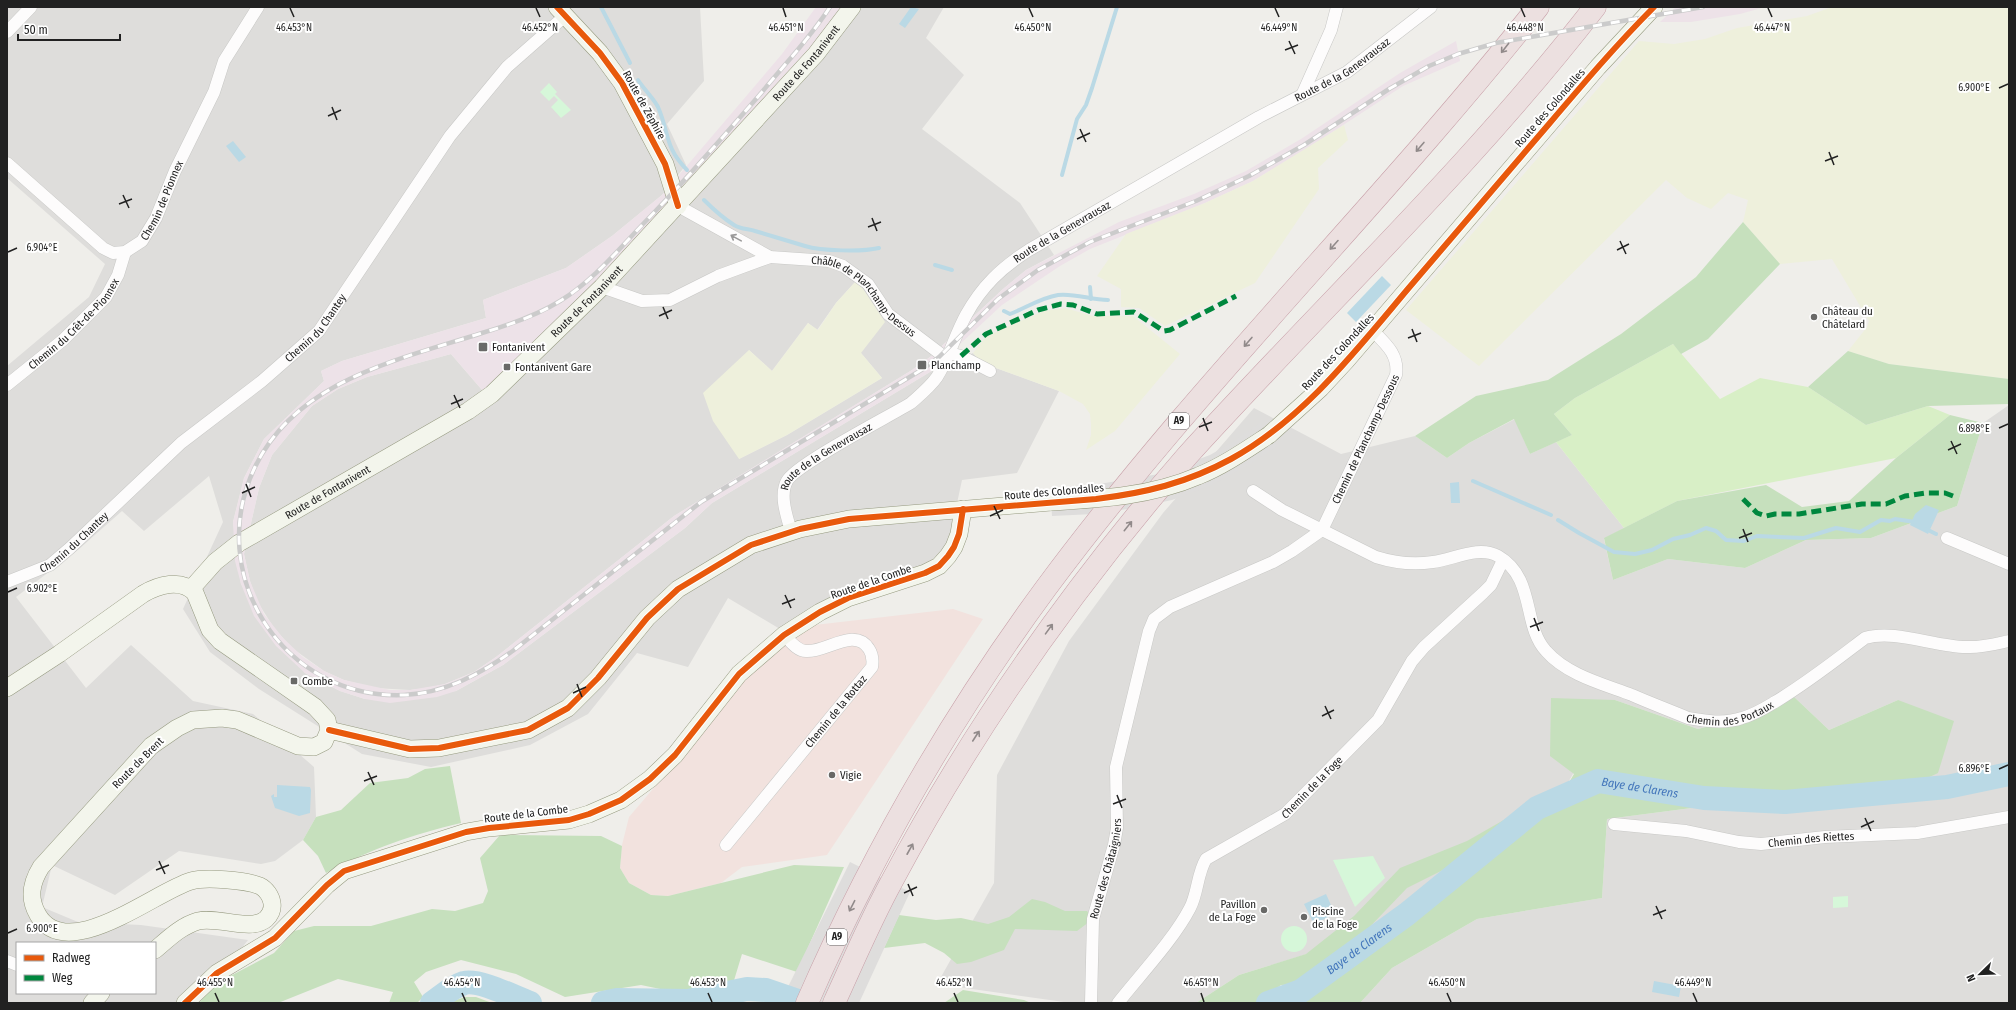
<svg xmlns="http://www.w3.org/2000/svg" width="2016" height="1010" viewBox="0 0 2016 1010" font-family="'Fira Sans Condensed',sans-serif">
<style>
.residential{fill:#dedddb;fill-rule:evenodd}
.commercial{fill:#f2e2de}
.industrial{fill:#ede2e8}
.farmland{fill:#eef0dc}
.grass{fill:#d8efc6}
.forest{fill:#c6e0bd}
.park{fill:#d6f7d9}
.water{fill:#bad9e5}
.pier{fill:#dedddc}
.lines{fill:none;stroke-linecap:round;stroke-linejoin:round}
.stream{stroke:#bad9e5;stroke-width:4}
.river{stroke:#bad9e5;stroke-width:24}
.street-casing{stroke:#c8c8c6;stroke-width:13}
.secondary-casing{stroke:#969a80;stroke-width:18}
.highway-casing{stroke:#c79ea7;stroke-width:23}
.street{stroke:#fdfcfc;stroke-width:12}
.secondary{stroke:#f3f5ec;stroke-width:17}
.highway{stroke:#ece0e0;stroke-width:22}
.rail-casing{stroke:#cbcbcb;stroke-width:4.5}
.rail{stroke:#fff;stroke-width:3;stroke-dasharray:9;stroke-linecap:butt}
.secondary-bridge-casing{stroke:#969a80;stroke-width:18;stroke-linecap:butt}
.secondary-bridge{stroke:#f3f5ec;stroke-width:17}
.quiet{stroke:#00873e;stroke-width:5;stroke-dasharray:10 5;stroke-linecap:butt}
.cycleway-casing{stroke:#fff;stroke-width:8}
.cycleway{stroke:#e8590c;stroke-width:6}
.oneway{stroke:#918a8a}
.oneway2{stroke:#9a9999}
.ticks{fill:none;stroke:#212121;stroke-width:1.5}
.poi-dot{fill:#696967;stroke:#fff;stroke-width:1.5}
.labels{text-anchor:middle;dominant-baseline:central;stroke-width:4;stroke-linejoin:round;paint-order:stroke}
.shield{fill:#fff;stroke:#646464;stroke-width:1}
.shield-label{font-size:10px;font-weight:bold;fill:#212121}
.street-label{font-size:11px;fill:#212121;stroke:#fff}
.poi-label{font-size:11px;fill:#212121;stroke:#fff;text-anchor:start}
.water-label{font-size:12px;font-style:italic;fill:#4376bb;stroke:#fff}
.ticks-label{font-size:10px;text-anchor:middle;fill:#212121;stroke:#fff;stroke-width:4;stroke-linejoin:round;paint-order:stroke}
</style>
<rect width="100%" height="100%" fill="#efeeea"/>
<g class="residential">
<path d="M 7,7 L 700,7 L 704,81 L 667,124 L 686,165 L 662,195 L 612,236 L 566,268 L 483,300 L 486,318 L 342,361 L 321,371 L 324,381 L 264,439 L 244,478 L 233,522 L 241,584 L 305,673 L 340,691 L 365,699 L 456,691 L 503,665 L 685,528 L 712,503 L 930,372 L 973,353 L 982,363 L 1059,391 L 1017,473 L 962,480 L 948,545 L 920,571 L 780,629 L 728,598 L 688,667 L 637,653 L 588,714 L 530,745 L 431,767 L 362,754 L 259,689 L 210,652 L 183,609 L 223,522 L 209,476 L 144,531 L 122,511 L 79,549 L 16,597 L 86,688 L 131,645 L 193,701 L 253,714 L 314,767 L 316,817 L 303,840 L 275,861 L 261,864 L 179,851 L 115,895 L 52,865 L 42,907 L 78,922 L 141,925 L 248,940 L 199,1003 L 7,1003 L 7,366 L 89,297 L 105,264 L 7,178 ZM 17,943 L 155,943 L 155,993 L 17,993 Z"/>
<path d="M 841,7 L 944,7 L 926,38 L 964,75 L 922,129 L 1020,203 L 1054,255 L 1026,270 L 1003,289 L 930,357 L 912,370 L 674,516 L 496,657 L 474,672 L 445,684 L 428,688 L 410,690 L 375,688 L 344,680 L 324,671 L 292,648 L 274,628 L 257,601 L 250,581 L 244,554 L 259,488 L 272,455 L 312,406 L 338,389 L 367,377 L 451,354 L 482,390 L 811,48 ZM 856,281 L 861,353 L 882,378 L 787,435 L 739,459 L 749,350 L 772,371 L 808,323 L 817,330 L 836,303 Z"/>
<polygon points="2009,405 2009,1003 1360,1003 1392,968 1477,919 1602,898 1607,819 1800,794 1887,797 1898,700 1829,730 1792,695 1759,713 1698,729 1615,700 1553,809 1466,877 1385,925 1336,945 1239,975 1196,1003 1071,1003 937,984 994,883 997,775 1069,641 1163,513 1254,408 1341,454 1415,436 1447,458 1469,443 1515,419 1530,454 1556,442 1624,528 1604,539 1613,580 1668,559 1745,568 1806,540 1871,538 1957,506 1983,423"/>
</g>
<polygon class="commercial" points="953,609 983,619 827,855 742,867 721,883 668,896 651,895 629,883 620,868 622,845 629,817 676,762 780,629"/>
<g class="industrial">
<polygon points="816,7 841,7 811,48 601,280 483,391 451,354 367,377 338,389 312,406 272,455 259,488 244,554 250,581 264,614 283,638 303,657 324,671 344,680 390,690 410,690 445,684 474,672 496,657 674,516 912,370 930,357 1003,289 1026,270 1119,222 1194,194 1246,171 1301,139 1400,73 1456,41 1460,61 1403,86 1308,148 1253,181 1205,203 1090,249 1060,266 1002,305 930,372 712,503 685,528 503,665 456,691 437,697 390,703 365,699 340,691 305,673 276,646 254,616 241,584 235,561 233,522 244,478 264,439 324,381 321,371 342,361 486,318 483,300 566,268 612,236 662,195 782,54"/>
<polygon points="1676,7 1765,7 1740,14 1691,22 1660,22"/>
</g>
<g class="farmland">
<polygon points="1832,7 2009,7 2009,379 1889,364 1848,351 1867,327 1869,321 1832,259 1780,264 1743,222 1748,200 1728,193 1711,209 1687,198 1666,180 1479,366 1406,310 1639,41 1674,44 1705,39 1737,28 1807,16"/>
<polygon points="1344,125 1348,140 1318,168 1319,189 1255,283 1165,326 1139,308 1121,307 1121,289 1097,276 1126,234 1205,203 1253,181"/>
<polygon points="857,280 885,322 861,353 882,378 787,435 739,459 713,421 703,393 749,350 772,371 808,323 818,330 836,303"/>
<polygon points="1065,308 1093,316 1133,316 1180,354 1115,431 1086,450 1091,435 1091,424 1090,414 1083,404 1059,391 982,363 973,353 986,337 1004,328 1044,311"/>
</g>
<polygon class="grass" points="1673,344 1720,399 1760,378 1808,387 1866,425 1928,406 1950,415 1896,458 1677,501 1624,528 1556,442 1572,435 1554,414 1575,398"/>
<g class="forest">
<polygon points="1743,222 1780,264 1708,339 1681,354 1673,344 1575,398 1554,414 1572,435 1530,454 1514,419 1469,443 1447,458 1415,436 1476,396 1548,380 1621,334 1696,277"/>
<polygon points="1848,351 1889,364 2009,379 2009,404 1928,406 1866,425 1808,387"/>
<polygon points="1950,415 1983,423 1957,506 1871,538 1806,540 1745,568 1668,559 1613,580 1604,538 1677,501 1766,485 1802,507 1849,501 1896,458"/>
<polygon points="1792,695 1829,730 1898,700 1954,721 1938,773 1887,797 1800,794 1607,819 1602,898 1477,919 1392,968 1360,1003 1283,1003 1300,984 1281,985 1257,1003 1196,1003 1239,975 1306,954 1354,916 1400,868 1467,841 1516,813 1469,857 1407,888 1363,934 1385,925 1466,877 1553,809 1574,774 1550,756 1551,698 1615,700 1698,729 1759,713"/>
<path d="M 450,766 L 461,823 C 411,835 371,849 326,873 L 318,856 L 303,840 L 316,817 L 341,810 L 370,783 L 408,778 L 425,769 Z"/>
<polygon points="500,835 601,836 622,846 620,868 629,883 651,895 668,896 794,865 844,867 797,972 742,954 732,987 670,991 641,985 565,997 516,974 461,960 426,972 414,982 423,997 417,1003 389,1003 393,992 338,979 278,1003 199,1003 215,984 274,953 294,931 314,926 371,926 432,909 455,911 483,903 488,891 480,858"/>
<polygon points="1032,899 1045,902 1065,911 1087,911 1093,919 1077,931 1015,929 1004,950 971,962 957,964 944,953 925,943 884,948 899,915 936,920 961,918 988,924 1009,917"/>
<polygon points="963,990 1024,1000 1031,1003 944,1003"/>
<polygon points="465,997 476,997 492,1003 447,1003"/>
</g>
<g class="park">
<polygon points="549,83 557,92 555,94 571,110 561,118 551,107 558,100 554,96 549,101 540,92"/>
<polygon points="1373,856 1385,878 1355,907 1333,860"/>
<polygon points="1848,896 1848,907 1833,908 1833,897"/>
<circle cx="1294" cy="939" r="13"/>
</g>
<g class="water">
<polygon points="911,7 919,9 905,28 899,24"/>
<polygon points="233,141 246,157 239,162 226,146"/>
<polygon points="1382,276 1391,285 1356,322 1347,313"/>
<polygon points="1459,482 1460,503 1451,503 1450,483"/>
<polygon points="1926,505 1939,510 1928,534 1910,525 1915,514"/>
<polygon points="277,785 310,787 311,790 310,813 299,816 275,808 271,796 274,794 274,797 277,797"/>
<polygon points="1326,894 1335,914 1314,924 1304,904"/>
<polygon points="1654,981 1681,986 1679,997 1652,992"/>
</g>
<g class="pier">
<polygon points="1260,423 1277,446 1245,467 1209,486 1172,500 1134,508 1094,514 1052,516 1050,488 1099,484 1159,474 1210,455 1231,443"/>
<polygon points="850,862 910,892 859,1003 780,1003"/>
</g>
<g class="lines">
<g class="stream">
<polyline points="601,7 630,63"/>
<path d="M 638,80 C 643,88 654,99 658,107 C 670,135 664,146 687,170"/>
<polyline points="1062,175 1077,119 1086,105 1092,88 1117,7"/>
<path d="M 704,200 C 713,209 723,218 734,225 C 740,229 749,229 755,231 C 772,236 788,241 805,246 C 821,251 862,252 879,248"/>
<polyline points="935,265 952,270"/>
<polyline points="1090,287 1091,299"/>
<path d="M 1004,311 L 1010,314 C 1026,308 1040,298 1058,295 C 1075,293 1091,300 1108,300"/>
<polyline points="1473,481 1551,515"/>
<polyline points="1558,520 1579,533 1614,552 1635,554 1652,550 1673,539 1690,535 1706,528 1716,531 1726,540 1744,541 1757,536 1804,538 1836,528 1860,532 1881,520 1890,521 1895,519 1915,522"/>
<polyline points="1926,529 1936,534"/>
</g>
<g class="river">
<path d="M 432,1003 C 442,996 452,987 464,983 C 479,979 514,997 530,1003"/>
<polyline points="603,1003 617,1000 688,1001 747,989 766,990 804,1003"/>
<path id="s1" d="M 1268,1003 L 1301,991 L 1407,914 L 1537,808 L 1598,781 L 1704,798 L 1785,802 L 1947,787 L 2009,774"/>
</g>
<g class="street-casing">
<g id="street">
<polyline points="7,32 31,7"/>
<polyline points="1303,93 1331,30 1337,7"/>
<path id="s2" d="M 7,163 L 103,248 L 113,253 L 125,252 L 142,241 L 156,218 L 175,171 L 214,92 L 224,61 L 258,7"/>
<path id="s3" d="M 678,206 L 770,257 L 829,261 L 843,266 L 868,284 L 888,314 L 942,355 L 947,357"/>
<polyline points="602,287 642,301 670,300 718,276 770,257"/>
<polyline points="949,353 961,356 990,371"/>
<path id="s4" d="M 7,385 L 63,340 L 106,297 L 118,275 L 125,252"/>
<path id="s5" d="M 1253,491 L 1282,510 L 1376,557 C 1395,563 1413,565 1433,562 C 1453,560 1478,545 1498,556 C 1536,578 1522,625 1546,651 C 1567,675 1603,684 1632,695 C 1650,703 1669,710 1688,718 C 1705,721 1725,724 1742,718 C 1754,715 1765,708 1775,702 C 1807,683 1836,660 1865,638 C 1895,629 1935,647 1966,647 C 1981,648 1995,644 2009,641"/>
<path id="s6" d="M 791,531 C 787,517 779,495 787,481 C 796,464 890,416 911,403 C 920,395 930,387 937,377 C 949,358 955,335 966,315 C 982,286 1001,268 1029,250 L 1259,117 L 1347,72 L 1431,7"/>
<polyline points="1947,538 2009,564"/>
<path id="s7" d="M 7,582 L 50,565 L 70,548 L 181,443 L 262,381 L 319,331 L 450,136 L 507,67 L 565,16"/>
<path id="s8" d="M 1614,824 L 1686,831 L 1739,842 L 1761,844 L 1825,837 L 1917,833 L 2009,817"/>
<path id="s9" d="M 726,845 L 872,667 C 873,661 873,655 869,649 C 855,626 825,653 806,651 C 797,651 790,641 784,635"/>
<polyline points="7,961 17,965"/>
<path id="s10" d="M 1091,1003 L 1093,919 L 1114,845 L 1117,828 L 1116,767 L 1149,631 L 1154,619 L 1170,607 L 1273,562 L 1292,551 L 1322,530 L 1396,375 C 1399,355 1386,344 1373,331"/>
<path id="s11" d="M 1118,1003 C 1140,975 1174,939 1190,908 C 1198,893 1197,874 1206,859 L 1285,814 L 1378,720 L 1412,661 L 1424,647 L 1483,593 L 1491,585 L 1503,560"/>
</g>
</g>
<g class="secondary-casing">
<g id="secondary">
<polyline points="557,7 600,53 622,83 665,164 678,206"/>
<polyline points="1269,435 1321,388 1346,361 1598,67 1654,7"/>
<path id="s12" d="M 191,589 L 215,562 L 239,543 L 468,411 L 492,394 L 602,287 L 816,54 L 852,7"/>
<path d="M 7,688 L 59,654 L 143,594 C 158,585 181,578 195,593 L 210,630 L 220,641 L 315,707 L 327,720 L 329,730 L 324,742 L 314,747 L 298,746 L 237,720 L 222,718 L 193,720 L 177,728 L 151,746 L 41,867 C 31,883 28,898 38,915 C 67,965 156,891 191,881 C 205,877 246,880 260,886 C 266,889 271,896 272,903 C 273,909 270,915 266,919 C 251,932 218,916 198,921 C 181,926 168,939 155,950"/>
<polyline points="329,730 410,749 439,748 528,730 568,708 598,678 647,618 678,589 751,545 800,529 849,519 1051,502"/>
<polyline points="92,1003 101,993"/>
<polyline points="185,1003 217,973 275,938 327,885 344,871 466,832 489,828 569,820 589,814 621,800 650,779 675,755 739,674 784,635 820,612 848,598 925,573 939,566 948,556 954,547 959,534 963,509"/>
</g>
</g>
<g class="highway-casing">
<g id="highway">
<path d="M 807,1003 C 871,856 951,717 1046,588 C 1197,384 1380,206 1538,7"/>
<path d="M 834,1003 C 853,962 870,921 892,881 C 974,727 1072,588 1187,456 C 1323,306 1471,167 1595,7"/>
</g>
</g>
<use href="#street" class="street"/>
<use href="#secondary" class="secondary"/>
<use href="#highway" class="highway"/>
<g class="rail-casing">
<path id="rail" d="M 830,7 C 810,38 785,64 762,92 C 723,137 685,181 644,223 C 618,250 593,281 560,301 C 536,316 509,325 482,333 C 398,360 297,380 255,467 C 203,575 284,700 404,695 C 445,693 481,674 514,650 L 701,502 L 923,369 L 939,357 L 998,299 L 1038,270 L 1090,242 L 1196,201 L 1249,176 L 1304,145 L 1389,89 L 1429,66 L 1458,54 L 1496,43 L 1703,7"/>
</g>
<use href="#rail" class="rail"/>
<g class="secondary-bridge-casing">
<path id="secondary-bridge" d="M 1051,502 C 1100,499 1152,496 1198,476 C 1223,466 1246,450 1269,435"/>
</g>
<use href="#secondary-bridge" class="secondary-bridge"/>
<g class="quiet">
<polyline points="961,356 986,334 1038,310 1061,304 1073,305 1097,314 1134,312 1164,331 1170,330 1236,296"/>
<polyline points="1743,499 1757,513 1766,516 1775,514 1799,514 1862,504 1886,504 1905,496 1926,493 1945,493 1953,496"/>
</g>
<g class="cycleway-casing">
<g id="cycleway">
<polyline points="557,7 600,53 622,83 665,164 678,206"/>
<path d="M 329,730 L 410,749 L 439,748 L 528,730 L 568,708 L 598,678 L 647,618 L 678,589 L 751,545 L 800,529 L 849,519 L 1096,499 C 1145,493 1187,483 1231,459 C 1302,420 1355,352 1407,290 C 1454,235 1502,179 1549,124 C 1583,84 1617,44 1654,7"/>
<polyline points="185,1003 217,973 275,938 327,885 344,871 466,832 489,828 569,820 589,814 621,800 650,779 675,755 739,674 784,635 820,612 848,598 925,573 939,566 948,556 954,547 959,534 963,509"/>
</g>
</g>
<use href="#cycleway" class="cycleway"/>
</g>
<defs><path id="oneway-shaft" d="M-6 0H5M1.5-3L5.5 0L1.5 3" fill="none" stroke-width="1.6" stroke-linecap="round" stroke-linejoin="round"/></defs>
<g class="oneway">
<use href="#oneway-shaft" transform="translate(1505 48) rotate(128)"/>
<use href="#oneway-shaft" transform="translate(1420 147) rotate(131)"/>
<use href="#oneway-shaft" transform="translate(1334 245) rotate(132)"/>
<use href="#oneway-shaft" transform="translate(1248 342) rotate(131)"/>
<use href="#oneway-shaft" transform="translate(1128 526) rotate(-51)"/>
<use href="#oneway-shaft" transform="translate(1049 629) rotate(-54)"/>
<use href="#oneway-shaft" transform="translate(976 736) rotate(-57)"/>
<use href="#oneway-shaft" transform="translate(910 849) rotate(-61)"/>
<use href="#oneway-shaft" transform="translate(852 906) rotate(117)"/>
</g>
<use class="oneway2" href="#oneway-shaft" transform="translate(736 238) rotate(-151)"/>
<path class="ticks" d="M 290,8 L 294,17M 536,8 L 540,17M 783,8 L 786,17M 1029,8 L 1033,17M 1275,8 L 1279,17M 1521,8 L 1525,17M 1768,8 L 1772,17M 1289,41 L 1295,54M 1285,50 L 1298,45M 1999,88 L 2008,84M 332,107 L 337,120M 328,116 L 341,110M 1080,129 L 1086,142M 1077,139 L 1090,133M 1829,152 L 1834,165M 1825,161 L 1838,156M 123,195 L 129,208M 119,204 L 132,199M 872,218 L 877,231M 868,227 L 881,222M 1620,241 L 1626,254M 1617,250 L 1629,244M 8,252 L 17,248M 663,307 L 668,319M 659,316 L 672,310M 1412,329 L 1417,342M 1408,338 L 1421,333M 454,395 L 460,408M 451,404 L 463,399M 1203,418 L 1208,431M 1199,427 L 1212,422M 1999,428 L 2008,424M 1951,441 L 1957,454M 1948,450 L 1961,444M 246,484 L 251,497M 242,493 L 255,487M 994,506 L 1000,519M 990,516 L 1003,510M 1743,529 L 1748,542M 1739,538 L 1752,533M 8,592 L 17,588M 785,595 L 791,608M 782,604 L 795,599M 1534,618 L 1539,631M 1530,627 L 1543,622M 577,684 L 582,697M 573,693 L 586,687M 1325,706 L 1331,719M 1322,716 L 1334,710M 1999,769 L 2008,765M 368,772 L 374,785M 364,781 L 377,776M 1117,795 L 1122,808M 1113,804 L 1126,799M 1865,818 L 1871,831M 1861,827 L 1874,821M 159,861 L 165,874M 156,870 L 169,865M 908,884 L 913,896M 904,893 L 917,887M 1656,906 L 1662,919M 1653,915 L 1666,910M 8,933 L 17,929M 215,993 L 219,1002M 462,993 L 466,1002M 708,993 L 712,1002M 954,993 L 958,1002M 1201,993 L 1204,1002M 1447,993 L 1451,1002M 1693,993 L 1697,1002"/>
<g class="poi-dot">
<circle cx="1814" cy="317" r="4"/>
<rect x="478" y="342" width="10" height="10" rx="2"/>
<rect x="917" y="360" width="10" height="10" rx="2"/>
<rect x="503" y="363" width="8" height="8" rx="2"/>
<rect x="290" y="677" width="8" height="8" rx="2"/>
<circle cx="832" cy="775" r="4"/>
<circle cx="1264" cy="910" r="4"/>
<circle cx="1304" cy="917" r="4"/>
</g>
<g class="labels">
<g class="shield">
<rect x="1169" y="413" width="20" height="16" rx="3"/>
<rect x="827" y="929" width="20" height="16" rx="3"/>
</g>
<g class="shield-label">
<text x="1179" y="421">A9</text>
<text x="837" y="937">A9</text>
</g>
<g class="street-label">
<text stroke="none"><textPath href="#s12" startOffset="817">Route de Fontanivent</textPath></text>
<text stroke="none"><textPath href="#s6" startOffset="757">Route de la Genevrausaz</textPath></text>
<text transform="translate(644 105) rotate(61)">Route de Zéphire</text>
<text transform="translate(1550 108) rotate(-49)">Route des Colondalles</text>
<text stroke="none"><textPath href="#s2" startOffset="217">Chemin de Pionnex</textPath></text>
<text stroke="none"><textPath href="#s6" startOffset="433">Route de la Genevrausaz</textPath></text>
<text stroke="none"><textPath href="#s3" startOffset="213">Châble de Planchamp-Dessus</textPath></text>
<text stroke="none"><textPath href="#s12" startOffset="493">Route de Fontanivent</textPath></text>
<text stroke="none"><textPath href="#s4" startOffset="91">Chemin du Crêt-de-Pionnex</textPath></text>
<text stroke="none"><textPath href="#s7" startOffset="403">Chemin du Chantey</textPath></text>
<text transform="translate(1338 352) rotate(-47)">Route des Colondalles</text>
<text stroke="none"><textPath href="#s10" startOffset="684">Chemin de Planchamp-Dessous</textPath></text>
<text stroke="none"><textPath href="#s6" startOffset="97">Route de la Genevrausaz</textPath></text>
<text stroke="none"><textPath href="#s12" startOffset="169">Route de Fontanivent</textPath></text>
<text transform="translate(1054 492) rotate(-5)">Route des Colondalles</text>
<text stroke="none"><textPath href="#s7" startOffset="79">Chemin du Chantey</textPath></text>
<text transform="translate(871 582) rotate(-19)">Route de la Combe</text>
<text stroke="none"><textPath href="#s5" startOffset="575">Chemin des Portaux</textPath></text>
<text stroke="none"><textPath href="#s9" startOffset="173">Chemin de la Rottaz</textPath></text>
<text transform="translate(138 763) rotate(-45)">Route de Brent</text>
<text stroke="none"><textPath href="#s11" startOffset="300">Chemin de la Foge</textPath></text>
<text transform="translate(526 814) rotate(-7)">Route de la Combe</text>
<text stroke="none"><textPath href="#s8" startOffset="199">Chemin des Riettes</textPath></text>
<text stroke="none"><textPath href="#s10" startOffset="136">Route des Châtaigniers</textPath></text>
</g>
<g class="poi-label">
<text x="1822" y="311">Château du<tspan x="1822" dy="13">Châtelard</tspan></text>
<text x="492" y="347">Fontanivent</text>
<text x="931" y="365">Planchamp</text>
<text x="515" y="367">Fontanivent Gare</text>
<text x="302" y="681">Combe</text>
<text x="840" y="775">Vigie</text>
<text x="1256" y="904" text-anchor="end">Pavillon<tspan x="1256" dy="13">de La Foge</tspan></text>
<text x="1312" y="911">Piscine<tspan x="1312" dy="13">de la Foge</tspan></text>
</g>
<g class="water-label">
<text stroke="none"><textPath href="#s1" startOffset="443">Baye de Clarens</textPath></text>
<text stroke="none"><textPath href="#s1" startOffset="107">Baye de Clarens</textPath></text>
</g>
</g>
<g class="ticks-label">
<text x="294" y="31">46.453°N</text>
<text x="540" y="31">46.452°N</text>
<text x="786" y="31">46.451°N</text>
<text x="1033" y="31">46.450°N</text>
<text x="1279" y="31">46.449°N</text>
<text x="1525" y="31">46.448°N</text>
<text x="1772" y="31">46.447°N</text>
<text x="1974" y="91">6.900°E</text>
<text x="42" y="251">6.904°E</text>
<text x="1974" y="432">6.898°E</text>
<text x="42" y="592">6.902°E</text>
<text x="1974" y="772">6.896°E</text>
<text x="42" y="932">6.900°E</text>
<text x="215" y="986">46.455°N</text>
<text x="462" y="986">46.454°N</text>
<text x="708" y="986">46.453°N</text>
<text x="954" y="986">46.452°N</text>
<text x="1201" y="986">46.451°N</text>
<text x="1447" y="986">46.450°N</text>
<text x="1693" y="986">46.449°N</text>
</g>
<rect width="2016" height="1010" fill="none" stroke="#212121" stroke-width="16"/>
<rect x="16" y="942" width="140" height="52" fill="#ffffff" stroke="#a6a6a6"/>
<rect x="24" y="955" width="20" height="6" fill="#e8590c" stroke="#a6a6a6"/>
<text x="52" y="962" font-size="12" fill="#212121">Radweg</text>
<rect x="24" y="975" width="20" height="6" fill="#00873e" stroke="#a6a6a6"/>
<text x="52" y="982" font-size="12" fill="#212121">Weg</text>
<g transform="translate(1980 974) rotate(247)" stroke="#ffffff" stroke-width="3" paint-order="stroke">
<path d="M0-3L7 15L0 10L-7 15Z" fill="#212121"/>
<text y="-6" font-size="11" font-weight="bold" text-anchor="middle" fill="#212121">N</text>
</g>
<path d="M18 34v6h102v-6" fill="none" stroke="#212121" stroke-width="2"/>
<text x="24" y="34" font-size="12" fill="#212121" stroke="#ffffff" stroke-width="3" paint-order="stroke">50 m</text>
</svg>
